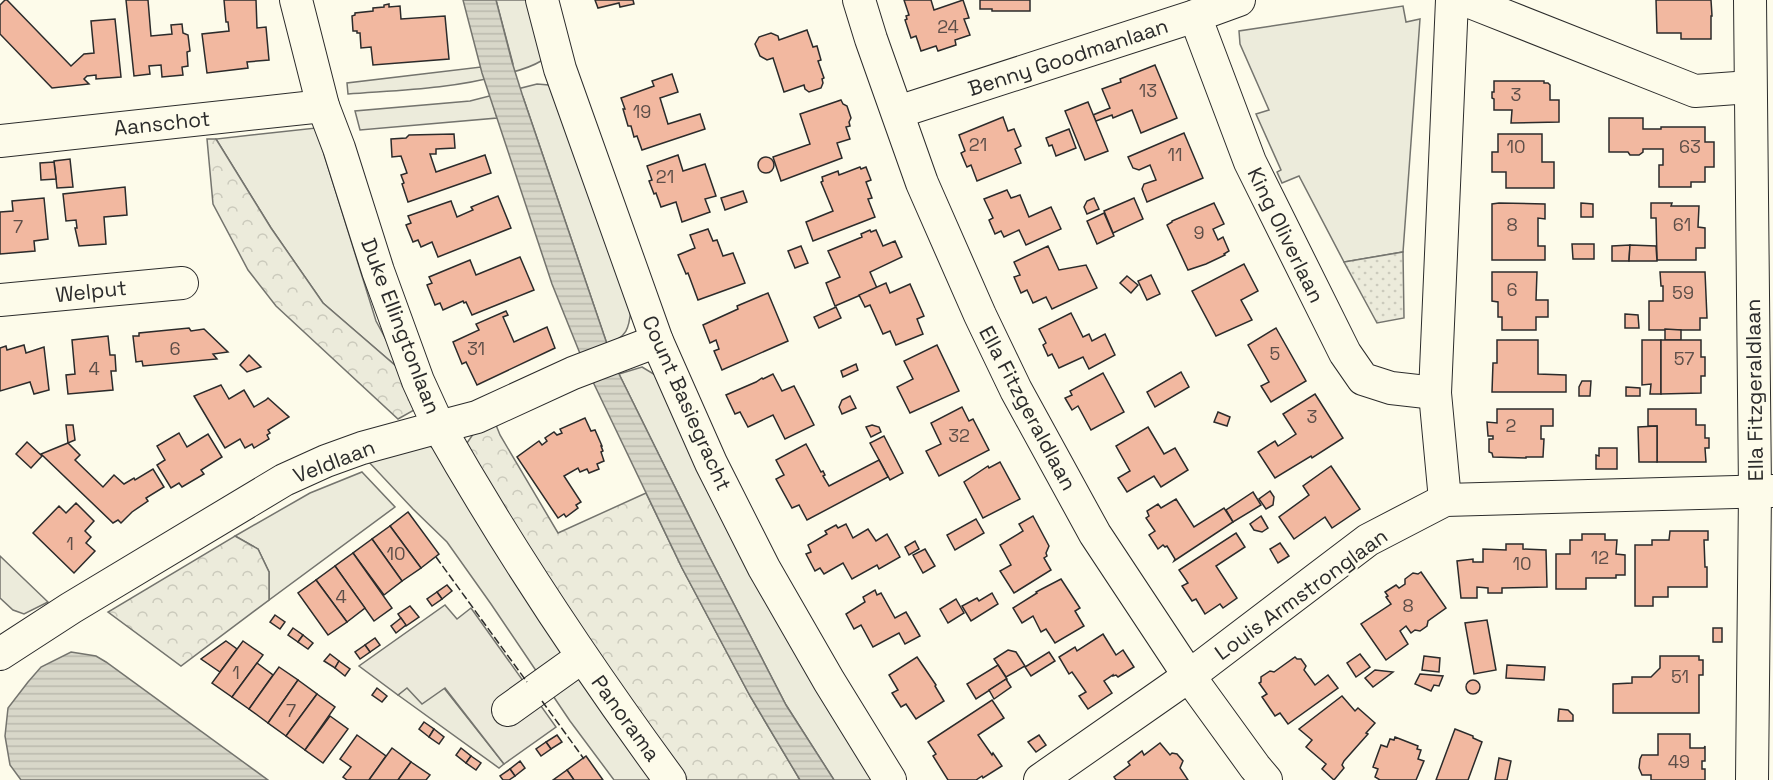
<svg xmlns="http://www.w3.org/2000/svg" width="1773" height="780" viewBox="0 0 1773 780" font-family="'Space Grotesk',sans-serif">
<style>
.grass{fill:#ecebdb;stroke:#74746e;stroke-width:1.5}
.forest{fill:url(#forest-crowns);stroke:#74746e;stroke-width:1.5}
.park{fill:url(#park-dots);stroke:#74746e;stroke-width:1.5}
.parking{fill:#eceadb;stroke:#74746e;stroke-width:1.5}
.water{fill:url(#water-rules);stroke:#74746e;stroke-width:1.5}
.building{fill:#f2b8a0;stroke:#2b2b2b;stroke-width:1.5}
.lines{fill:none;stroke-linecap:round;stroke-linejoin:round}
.minor-casing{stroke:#2b2b2b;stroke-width:34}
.minor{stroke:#fdfbea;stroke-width:32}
.fence{stroke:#2b2b2b;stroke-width:1.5;stroke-dasharray:8 3;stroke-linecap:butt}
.labels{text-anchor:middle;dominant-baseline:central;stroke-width:4.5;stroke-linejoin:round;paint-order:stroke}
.number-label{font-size:18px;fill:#5d4e48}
.street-label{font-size:21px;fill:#2b2b2b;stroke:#fdfbea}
</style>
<defs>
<pattern id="forest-crowns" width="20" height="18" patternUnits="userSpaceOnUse" patternTransform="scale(1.5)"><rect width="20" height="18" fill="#ecebdb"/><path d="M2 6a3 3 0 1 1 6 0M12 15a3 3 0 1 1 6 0" fill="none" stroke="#cbcabc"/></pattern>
<pattern id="park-dots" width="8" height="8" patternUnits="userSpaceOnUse" patternTransform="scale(1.5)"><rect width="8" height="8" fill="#ecebdb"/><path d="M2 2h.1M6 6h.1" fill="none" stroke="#cbcabc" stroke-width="1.8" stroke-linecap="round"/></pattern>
<pattern id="water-rules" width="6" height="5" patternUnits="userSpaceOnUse" patternTransform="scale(1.5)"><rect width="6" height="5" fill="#d8d7c9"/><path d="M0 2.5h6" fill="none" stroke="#bab9ad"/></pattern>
</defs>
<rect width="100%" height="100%" fill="#fdfbea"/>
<g class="grass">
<path d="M 496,0 L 530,0 L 543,51 L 541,61 C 528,69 516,71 502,75 C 451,89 400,90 348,94 L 347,83 L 481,67 L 483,73 L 513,64 Z"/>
<polygon points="1403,6 1406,22 1420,19 1403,252 1344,262 1299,176 1282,183 1277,172 1281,170 1256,114 1269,110 1240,44 1239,31"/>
<path d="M 537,84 L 549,85 L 631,309 C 629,329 627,337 607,344 L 523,97 L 493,104 L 497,118 L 360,130 L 355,111 L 470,101 Z"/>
<polygon points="316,128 376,321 404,373 323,303 271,228 216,139"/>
<polygon points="642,367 657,376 873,780 834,780 786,705 708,554 619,374"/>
<polygon points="419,446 430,446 441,453 659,780 614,780 570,721 491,604 447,542 413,509 366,459"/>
<polygon points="362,472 395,507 269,600 269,572 258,549 235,536 310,493"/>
<polygon points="0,556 48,602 24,614 13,610 0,598"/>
<polygon points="407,687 444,688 504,764 499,768 398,695"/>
</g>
<g class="forest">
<polygon points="207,139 216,139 271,228 323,303 404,373 416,409 398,419 276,306 248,270 213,204"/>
<polygon points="494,420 500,435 558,533 646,493 682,568 750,696 800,780 686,780 653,739 469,454 467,443 478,427"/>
<polygon points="235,536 258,549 269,572 269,600 181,666 108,612"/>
</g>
<polygon class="park" points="1403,252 1404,318 1377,323 1344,262"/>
<polygon class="parking" points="445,605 457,619 471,608 556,727 504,764 445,688 422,704 407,688 398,695 359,666"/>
<g class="water">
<polygon points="463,0 496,0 512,62 523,97 607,344 619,374 708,554 786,705 834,780 800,780 750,696 682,568 583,361 552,284 482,73"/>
<polygon points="71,652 96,656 106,662 268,780 21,780 10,765 5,736 8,708 28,682 41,667"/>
</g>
<g class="building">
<polygon points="5,0 7,0 71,66 84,54 94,53 91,21 115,19 121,77 96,79 96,75 87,76 84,79 89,84 52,88 0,34 0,5"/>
<polygon points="126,0 148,0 151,36 172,34 171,25 182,24 183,33 188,35 190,51 187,52 188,66 182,67 183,75 162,77 161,65 149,66 150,74 134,76"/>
<polygon points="224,0 256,0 257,28 266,27 269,60 247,62 248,68 207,73 202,34 229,31 228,22 226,22"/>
<polygon points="595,0 633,0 634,4 620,7 619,3 598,8"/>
<polygon points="904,0 931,0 934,10 963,0 969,18 964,19 970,35 955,40 956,45 938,51 936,46 921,51 916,36 911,38 905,20 907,19 906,16 909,15"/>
<polygon points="980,0 1030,0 1030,11 992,11 992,9 980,9"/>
<polygon points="1656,0 1711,0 1712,16 1711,16 1711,39 1681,39 1681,33 1657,33"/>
<polygon points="389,4 389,7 400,6 401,19 445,16 449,59 373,65 371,47 361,48 360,33 357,33 357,31 353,31 352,16 355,15 355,13 373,11 373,8 384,7 384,5"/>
<polygon points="807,30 813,47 817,46 821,60 818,61 824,78 822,79 823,83 821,88 809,92 805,89 804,85 784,92 773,58 767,60 760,56 755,44 759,37 771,33 778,36 779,40"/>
<polygon points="1155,65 1177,118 1141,133 1132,110 1113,118 1112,115 1096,121 1093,115 1110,108 1102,89 1121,82 1120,79"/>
<polygon points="672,74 678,92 660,98 668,124 700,114 705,129 642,150 637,136 634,137 631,126 628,126 623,109 625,109 621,98 654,86 652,81"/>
<polygon points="1494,81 1544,81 1544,83 1548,83 1550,85 1550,100 1559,100 1559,122 1511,123 1512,110 1494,110 1494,99 1492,98 1492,92 1494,92"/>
<polygon points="841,100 843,104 847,106 851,118 849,122 850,126 846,127 850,139 837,143 842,158 781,181 773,157 810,144 800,114"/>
<polygon points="1088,102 1108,151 1085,160 1065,111"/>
<polygon points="1003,117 1008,131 1014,129 1021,146 1015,149 1021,163 977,181 971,165 967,167 966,165 961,153 965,151 959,135"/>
<polygon points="1609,118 1643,118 1643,129 1661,129 1661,127 1705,127 1705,142 1714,142 1714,167 1705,167 1705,182 1691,182 1691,187 1659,187 1659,165 1663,165 1663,149 1643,149 1643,152 1639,155 1630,155 1628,152 1609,152"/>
<polygon points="1069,129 1076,148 1056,156 1052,145 1049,146 1046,138"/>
<polygon points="1184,133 1203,178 1147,202 1142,189 1144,184 1156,180 1150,165 1139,170 1133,168 1128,157"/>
<polygon points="454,134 455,148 436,149 436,154 430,154 436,172 485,155 491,173 408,202 402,184 404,183 401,175 407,173 401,156 392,157 391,139 406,138 409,135"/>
<polygon points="1498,134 1542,134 1542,162 1554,162 1554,188 1506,188 1506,172 1492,172 1492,152 1498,152"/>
<polygon points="678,155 683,171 705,164 716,196 705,199 710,212 682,222 676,202 661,207 656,193 654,194 649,181 652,180 647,166"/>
<circle cx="766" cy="165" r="8"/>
<polygon points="70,159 73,187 57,188 54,161"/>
<polygon points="54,162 56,179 41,180 40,163"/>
<polygon points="860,167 861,169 866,167 871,180 866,182 872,198 868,199 875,217 813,241 806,222 833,211 821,182 823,181 822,177 838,171 839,175"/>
<polygon points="125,187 127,215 104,217 106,244 79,246 75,228 77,228 76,220 66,221 63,194"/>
<polygon points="1007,190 1011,198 1020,195 1029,217 1051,207 1061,229 1026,245 1019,230 1004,237 1001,231 995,234 989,220 993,218 984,199"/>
<polygon points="743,191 747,202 725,210 721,198"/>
<polygon points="498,196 511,228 438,257 432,242 421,247 418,240 413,242 406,225 411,223 408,216 451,201 457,217 473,210 471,207"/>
<polygon points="44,198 48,239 34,241 35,251 0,254 0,212 13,211 12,201"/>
<polygon points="1094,198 1099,209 1087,214 1084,207 1087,201"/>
<polygon points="1134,198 1143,219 1113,233 1104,211"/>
<polygon points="1214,203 1224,224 1213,229 1218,240 1223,237 1229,251 1224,254 1225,255 1206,264 1188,270 1167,225 1172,222 1172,221"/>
<polygon points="1499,203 1545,204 1545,219 1538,218 1538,246 1545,246 1545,260 1492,260 1492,204"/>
<polygon points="1581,203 1593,204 1593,217 1581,217"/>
<polygon points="1651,203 1672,203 1671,206 1699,206 1698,227 1705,228 1705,248 1696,248 1696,260 1657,260 1656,218 1651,218"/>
<polygon points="1104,213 1114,236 1097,244 1087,221"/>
<polygon points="708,229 713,241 717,240 723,256 733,253 745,283 698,300 688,273 686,274 678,255 695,248 690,235"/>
<polygon points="870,230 871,232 876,230 883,246 895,241 902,257 870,272 877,288 835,306 826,283 840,277 828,251 862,237 861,234"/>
<polygon points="1572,244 1594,244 1594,259 1573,259"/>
<polygon points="1630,245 1629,261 1612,261 1612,246"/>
<polygon points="1630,245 1656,246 1657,261 1629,261"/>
<polygon points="801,246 808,263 795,268 788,251"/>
<polygon points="1048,246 1059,270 1086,265 1097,288 1052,309 1046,297 1033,303 1027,290 1021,293 1014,277 1020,275 1014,262"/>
<polygon points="520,257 534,290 472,315 466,302 464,303 463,301 443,310 440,303 435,305 427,285 432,283 429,277 470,260 476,275"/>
<polygon points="1244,264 1258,291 1241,300 1252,320 1216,336 1192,291"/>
<polygon points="1492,272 1537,272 1536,300 1548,300 1548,317 1536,317 1536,330 1502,330 1502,317 1498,317 1498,302 1492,301"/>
<polygon points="1660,272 1705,272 1707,318 1700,318 1700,330 1649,330 1649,301 1663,301 1663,286 1661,286"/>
<polygon points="1151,275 1160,294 1147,300 1138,281"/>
<polygon points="1127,276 1138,285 1131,293 1120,283"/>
<polygon points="886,283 890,293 910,284 924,316 917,319 923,334 896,345 890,331 883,334 870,305 865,307 859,295"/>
<polygon points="768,293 788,341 722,370 714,351 719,349 716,340 710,343 703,325 738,309 737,306"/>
<polygon points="836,307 841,318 819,328 814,317"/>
<polygon points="506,311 508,315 503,317 514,342 547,327 555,348 477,385 466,362 462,364 453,342 479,330 476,324"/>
<polygon points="1071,313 1083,337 1089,334 1092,341 1105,334 1115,355 1089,369 1083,357 1059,368 1052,354 1048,356 1043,345 1046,343 1039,329"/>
<polygon points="1625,314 1638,315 1639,328 1625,328"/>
<polygon points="189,328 191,331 204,329 228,352 213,354 217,359 143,366 142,361 136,362 133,336 139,336 139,333"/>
<polygon points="1276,328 1306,381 1271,402 1261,386 1269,382 1248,345"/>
<polygon points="1665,329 1681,330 1681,340 1665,340"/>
<polygon points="108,336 110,355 115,355 116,371 111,371 113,390 68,394 66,375 75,374 72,340"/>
<polygon points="1497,340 1538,340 1538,374 1566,375 1566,392 1492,392 1493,363 1497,363"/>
<polygon points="1642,340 1661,340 1661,394 1650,394 1651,384 1642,385"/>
<polygon points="1661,340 1701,340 1701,357 1705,357 1705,376 1701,376 1701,393 1661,394"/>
<polygon points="24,345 26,353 44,347 49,390 34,394 30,382 0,391 0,348 6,346 7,350"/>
<polygon points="937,345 959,391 910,413 897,387 913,379 904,361"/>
<polygon points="249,355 261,367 247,372 240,365"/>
<polygon points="856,364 858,370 843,377 841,371"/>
<polygon points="1181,372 1189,387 1155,407 1147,392"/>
<polygon points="1103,373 1124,412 1091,430 1078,406 1072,410 1065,398 1072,395 1070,391"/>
<polygon points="773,374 782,391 794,386 814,425 785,439 773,415 748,427 740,412 735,414 726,395 756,382 762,378 763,379"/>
<polygon points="1582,381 1591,381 1590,396 1579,396 1579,387"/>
<polygon points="221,385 229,399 244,390 254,407 266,400 268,398 289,417 268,430 270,433 267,435 269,439 254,448 252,444 245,448 240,439 225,448 194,396"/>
<polygon points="1626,387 1640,388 1640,396 1626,396"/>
<polygon points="1315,394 1343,438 1312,458 1311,456 1275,478 1258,452 1275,441 1278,446 1296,434 1283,414"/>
<polygon points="850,396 856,408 842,414 839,407 842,400"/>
<polygon points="962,407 969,421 973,419 989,450 939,476 926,451 941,444 931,423"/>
<polygon points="1497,409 1553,409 1553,426 1541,426 1541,439 1544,439 1543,457 1526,457 1526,458 1493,457 1492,453 1489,452 1489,439 1493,439 1493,436 1488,436 1487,422 1497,423"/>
<polygon points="1648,409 1696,409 1696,425 1705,425 1705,438 1709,438 1709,448 1705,448 1706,462 1657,462 1657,426 1648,426"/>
<polygon points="1218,412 1230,417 1227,426 1214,422"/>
<polygon points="585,418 591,431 595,430 602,446 601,446 603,451 601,452 604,461 597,464 599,469 589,473 587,469 580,472 578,468 564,476 581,502 576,505 578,508 566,517 564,514 558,518 517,457 539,441 542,445 547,441 545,438 554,432 557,435 562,433 560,429"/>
<polygon points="66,425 73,425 75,440 68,443"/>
<polygon points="872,425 879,427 881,432 871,437 866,427"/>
<polygon points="1657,426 1657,462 1639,462 1638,427"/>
<polygon points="1148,427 1164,454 1175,448 1188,470 1161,487 1154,476 1127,492 1118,478 1130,471 1116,446"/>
<polygon points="179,433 187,447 208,434 222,457 201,470 204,474 182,487 179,483 171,488 157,465 165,460 157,446"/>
<polygon points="884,436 903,473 890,480 870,443"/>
<polygon points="27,442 42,456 31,468 16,454"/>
<polygon points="68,443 80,455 75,460 103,487 114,475 124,484 134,478 135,480 153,469 164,487 146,498 148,501 132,512 121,523 118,520 113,523 41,454"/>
<polygon points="806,444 821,472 823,471 825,475 823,476 829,486 879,460 888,477 807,520 799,505 792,508 776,479 784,475 776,460"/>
<polygon points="1599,448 1617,448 1617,469 1596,469 1596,455 1599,456"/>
<polygon points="1000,462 1020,499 983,518 964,482 988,466 989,468"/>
<polygon points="1331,466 1360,509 1332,528 1325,517 1294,539 1279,517 1309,495 1303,486"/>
<polygon points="1270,491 1274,497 1273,505 1266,509 1259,499"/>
<polygon points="1253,492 1261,505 1233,522 1226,510"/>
<polygon points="1176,499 1194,527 1224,508 1233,522 1174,561 1175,559 1167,546 1165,547 1163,545 1158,549 1149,535 1155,531 1146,518 1149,516 1147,511 1158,504 1161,508"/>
<polygon points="76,503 94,521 85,531 91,537 86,543 95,551 74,573 33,533 59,506 66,513"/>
<polygon points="408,512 439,554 421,568 390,526"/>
<polygon points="1033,516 1049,546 1046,553 1047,556 1044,558 1051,570 1014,593 1000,571 1011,565 1000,545 1023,531 1019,524"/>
<polygon points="1261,516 1268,528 1262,532 1254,530 1250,524"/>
<polygon points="976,519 984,533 955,550 947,535"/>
<polygon points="846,524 853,538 868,529 876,541 887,534 900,557 879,569 877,565 852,579 843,563 824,574 820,568 815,571 806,554 811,552 808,545 827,534 825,531 836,525 838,528"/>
<polygon points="390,526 421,568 402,581 372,539"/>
<polygon points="1670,531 1708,531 1708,540 1704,540 1705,567 1707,567 1707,587 1668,587 1668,597 1653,597 1653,606 1635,606 1635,545 1652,545 1652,540 1669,540"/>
<polygon points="1236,533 1245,547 1216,566 1237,598 1223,608 1220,604 1205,614 1196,599 1192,601 1182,586 1188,583 1179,570"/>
<polygon points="1582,534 1605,534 1605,540 1617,540 1616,554 1625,555 1625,575 1616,575 1616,578 1586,578 1586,589 1556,589 1556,554 1570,554 1570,540 1582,540"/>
<polygon points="372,539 402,581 384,595 353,553"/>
<polygon points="915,541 919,549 909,555 905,547"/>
<polygon points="1280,543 1289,556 1278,563 1270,549"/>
<polygon points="1506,544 1523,544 1523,549 1546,550 1547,587 1502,588 1502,593 1488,593 1488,588 1477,587 1477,598 1461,598 1457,561 1473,559 1473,562 1483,562 1483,549 1506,550"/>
<polygon points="925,549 935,566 923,573 913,555"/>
<polygon points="353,553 392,608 374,621 335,566"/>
<polygon points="335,566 365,608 347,622 316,580"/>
<polygon points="1421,572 1446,608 1428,621 1427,626 1420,631 1415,630 1411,633 1406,626 1400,631 1408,644 1386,660 1361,624 1391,604 1386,597 1388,596 1385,592 1396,585 1399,588 1405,584 1405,579 1413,573 1418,574"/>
<polygon points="1061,579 1080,608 1075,611 1084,626 1055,643 1046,629 1041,632 1033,616 1022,623 1013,608 1037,593 1036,592"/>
<polygon points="316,580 347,622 328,635 298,593"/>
<polygon points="447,585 452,591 442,599 437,592"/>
<polygon points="875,590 877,595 881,593 895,618 906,612 920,636 905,644 899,633 873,647 861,625 854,629 846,614 865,602 863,597"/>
<polygon points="437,592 442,599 432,606 427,599"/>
<polygon points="992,593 998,604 971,621 962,606 977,598 979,601"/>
<polygon points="956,599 964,613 948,623 940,609"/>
<polygon points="410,606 419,617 406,626 398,614"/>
<polygon points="275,615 285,622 280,629 270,622"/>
<polygon points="401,618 406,625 396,633 391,626"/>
<polygon points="1487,620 1496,670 1474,674 1465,623"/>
<polygon points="293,628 303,635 298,642 288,635"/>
<rect x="1713" y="628" width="9" height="14"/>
<polygon points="1103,634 1116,655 1123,650 1134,667 1118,677 1116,675 1113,676 1113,675 1104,681 1112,693 1088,709 1079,696 1086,692 1072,672 1069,674 1059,657 1075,647 1077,651"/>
<polygon points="303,635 313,643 308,649 298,642"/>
<polygon points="375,638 380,645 370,652 365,645"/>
<polygon points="226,641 237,649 220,672 201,659"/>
<polygon points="243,641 263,655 232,697 212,683"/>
<polygon points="365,645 370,652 360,659 355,652"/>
<polygon points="1008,650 1016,652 1025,666 1006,677 994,659"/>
<polygon points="1049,652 1055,661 1031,676 1025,667"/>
<polygon points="330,654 339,661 335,668 324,661"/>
<polygon points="1360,654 1370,667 1356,677 1347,663"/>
<polygon points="1424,656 1440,658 1439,672 1422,670"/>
<polygon points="1660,656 1699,656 1699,660 1703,660 1703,675 1699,675 1699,713 1613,713 1613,684 1632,683 1632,677 1651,677 1660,668"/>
<polygon points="917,657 936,685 935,686 944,701 916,719 906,704 901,707 892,693 898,690 889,675"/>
<polygon points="1295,657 1297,659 1301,659 1306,666 1304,670 1315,685 1328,675 1338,688 1288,724 1280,713 1275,716 1262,697 1267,694 1259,683 1261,682 1261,677 1270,671 1274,672"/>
<polygon points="339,661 350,669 345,676 335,668"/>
<polygon points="257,663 273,675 249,709 232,697"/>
<polygon points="998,665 1007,679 976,699 967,684"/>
<polygon points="1507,665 1545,667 1544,680 1506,678"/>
<polygon points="279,667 298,680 268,723 249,709"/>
<polygon points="1375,670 1393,672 1373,687 1365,678"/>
<polygon points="1420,674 1443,676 1439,686 1434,685 1431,691 1415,684"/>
<polygon points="1006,679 1011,687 994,699 989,690"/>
<circle cx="1473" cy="687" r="7"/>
<polygon points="298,680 317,694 286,736 268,723"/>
<polygon points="377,688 387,696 382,702 372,695"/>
<polygon points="317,694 335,707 305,750 286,736"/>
<polygon points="1342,696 1355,711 1358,708 1375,723 1366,733 1368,734 1344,761 1342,765 1344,768 1334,780 1322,769 1326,764 1306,747 1312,740 1299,729"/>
<polygon points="992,700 1004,718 978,735 992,755 993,753 1002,766 983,778 982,776 976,780 948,780 933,756 936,754 928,742"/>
<polygon points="1559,709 1568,710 1573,715 1573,721 1558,721"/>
<polygon points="330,716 348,729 323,763 305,750"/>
<polygon points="424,722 434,729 429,737 419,729"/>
<polygon points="434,729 444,737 439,744 429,737"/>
<polygon points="1455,729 1473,736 1473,738 1482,742 1468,780 1436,780"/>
<polygon points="1658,734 1690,734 1690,748 1704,748 1705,746 1705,761 1702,761 1702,769 1705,769 1705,780 1651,780 1651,775 1642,775 1639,768 1640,759 1642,755 1658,755"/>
<polygon points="357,735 386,756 369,780 347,780 343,777 351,767 340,759"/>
<polygon points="557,735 562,742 551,749 546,742"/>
<polygon points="1039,735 1046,745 1036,752 1028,742"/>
<polygon points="1395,737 1418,746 1417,749 1421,750 1418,759 1424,761 1416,780 1380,780 1375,777 1378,769 1373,767 1381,745 1387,747 1390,739 1394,740"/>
<polygon points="546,742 551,749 541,756 536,749"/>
<polygon points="1160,743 1170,755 1172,753 1177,754 1183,761 1180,768 1188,780 1116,780 1114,777 1130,765 1128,762 1142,751 1144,755"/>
<polygon points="392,748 411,762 398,780 369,780"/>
<polygon points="461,748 471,756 466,763 456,755"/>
<polygon points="471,756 481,763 476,770 466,763"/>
<polygon points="586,756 603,780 574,780 567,770"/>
<polygon points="1499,758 1511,761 1507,780 1495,780"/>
<polygon points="520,761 525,768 515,776 510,769"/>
<polygon points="411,762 430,775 426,780 398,780"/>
<polygon points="510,769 515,776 509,780 503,780 500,776"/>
<polygon points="567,770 574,780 553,780"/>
</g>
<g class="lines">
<g class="minor-casing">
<g id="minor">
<polyline points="296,0 323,106 339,148 378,271 418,381 439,427 477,417 573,373 657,341"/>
<polyline points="542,0 560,69 657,341 711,463 764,568 829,681 890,780"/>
<polyline points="859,0 871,39 922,183 980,315 1016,390 1095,534 1189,676 1255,767 1266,780"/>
<polyline points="1465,0 1695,91 1750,87"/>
<polyline points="1750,0 1755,491 1752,780"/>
<polyline points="1195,16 1250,162 1345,353 1363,379 1391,388 1435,393"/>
<polyline points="898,112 1195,16 1239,0"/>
<polyline points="0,141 323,106"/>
<polyline points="0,300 182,283"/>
<polyline points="1445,500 1435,393 1452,0"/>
<path d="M 0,654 L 71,608 L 284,480 L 326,461 L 362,448 L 439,427 C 509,550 587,667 670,780"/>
<polyline points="508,710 582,657"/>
<polyline points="1040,780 1189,676 1368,540 1445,500 1773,491"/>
</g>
</g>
<use href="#minor" class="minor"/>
<g class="fence">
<polyline points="436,557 527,682"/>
<polyline points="542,701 584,759"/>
</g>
</g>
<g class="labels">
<g class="number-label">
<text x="948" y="26">24</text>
<text x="1148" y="90">13</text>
<text x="1516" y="94">3</text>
<text x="642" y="111">19</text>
<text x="978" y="144">21</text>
<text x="1516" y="146">10</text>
<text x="1690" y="146">63</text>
<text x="1175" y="154">11</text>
<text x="665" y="176">21</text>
<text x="1512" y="224">8</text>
<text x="1682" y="224">61</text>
<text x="18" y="226">7</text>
<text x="1199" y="232">9</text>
<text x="1512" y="289">6</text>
<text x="1683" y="292">59</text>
<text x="175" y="348">6</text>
<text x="476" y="348">31</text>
<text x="1275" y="353">5</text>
<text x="1684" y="358">57</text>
<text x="94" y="368">4</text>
<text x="1312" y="416">3</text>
<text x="1511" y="425">2</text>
<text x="959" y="435">32</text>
<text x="70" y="543">1</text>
<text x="396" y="553">10</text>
<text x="1600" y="557">12</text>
<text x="1522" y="563">10</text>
<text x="341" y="596">4</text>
<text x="1408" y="605">8</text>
<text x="236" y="672">1</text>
<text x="1680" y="676">51</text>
<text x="291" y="710">7</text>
<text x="1679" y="761">49</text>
</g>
<g class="street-label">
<text transform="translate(1068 57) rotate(-18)">Benny Goodmanlaan</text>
<text transform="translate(162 123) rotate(-6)">Aanschot</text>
<text transform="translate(1286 235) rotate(64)">King Oliverlaan</text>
<text transform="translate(91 291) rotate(-6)">Welput</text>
<text transform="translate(401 326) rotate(69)">Duke Ellingtonlaan</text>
<text transform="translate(1754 390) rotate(-91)">Ella Fitzgeraldlaan</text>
<text transform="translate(687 403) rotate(66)">Count Basiegracht</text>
<text transform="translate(1028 408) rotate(62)">Ella Fitzgeraldlaan</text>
<text transform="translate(334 461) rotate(-21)">Veldlaan</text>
<text transform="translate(1301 594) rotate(-36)">Louis Armstronglaan</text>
<text transform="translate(626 718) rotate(54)">Panorama</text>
</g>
</g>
</svg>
